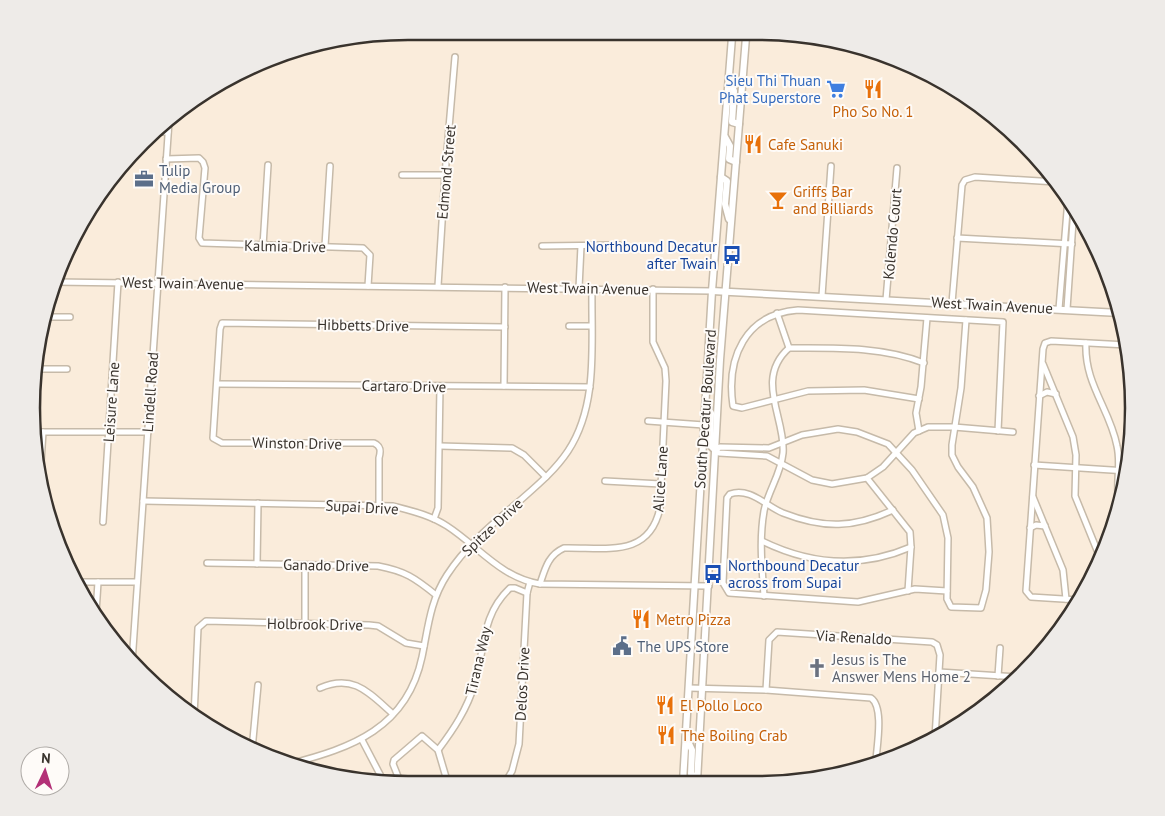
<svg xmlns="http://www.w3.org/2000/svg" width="1165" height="816" viewBox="0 0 1165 816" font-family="'PT Sans',sans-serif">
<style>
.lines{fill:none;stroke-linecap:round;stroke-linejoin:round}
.minor-casing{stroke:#c6baa9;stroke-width:8}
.major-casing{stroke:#c6baa9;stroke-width:9}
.minor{stroke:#fff;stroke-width:5}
.major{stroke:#fff;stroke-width:6}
.labels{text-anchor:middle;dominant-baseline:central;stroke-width:4;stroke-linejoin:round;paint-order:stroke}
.shop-label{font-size:15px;fill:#366cbe;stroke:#fefbf8;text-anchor:end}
.food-label{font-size:15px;fill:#c56008;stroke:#fefbf8;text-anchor:start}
.service-label{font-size:15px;fill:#4e5e75;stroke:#fefbf8;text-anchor:start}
.street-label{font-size:15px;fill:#39332d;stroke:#fefbf8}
.transit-label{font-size:15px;fill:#164399;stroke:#fefbf8;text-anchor:end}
.worship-label{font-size:15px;fill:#5b616d;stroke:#fefbf8;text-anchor:start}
.rim{fill:none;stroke:#39332d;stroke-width:2.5}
</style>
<rect width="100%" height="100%" fill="#faecdb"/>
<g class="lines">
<g class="minor-casing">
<g id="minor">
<polyline points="157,132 168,132"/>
<polyline points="166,159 199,158 203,162 205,168 199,238 202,243 363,248 370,255 368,286"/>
<polyline points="402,175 445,175"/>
<polyline points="957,238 1072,244"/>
<polyline points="263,246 268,165"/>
<polyline points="325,246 330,166"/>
<polyline points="542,246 619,245"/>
<polyline points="55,282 712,291"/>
<polyline points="438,286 445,175 455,57"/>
<polyline points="579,288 581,246"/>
<polyline points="822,296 831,166"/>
<polyline points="886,300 897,168"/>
<polyline points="952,303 962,185 965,180 975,177 1056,182"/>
<polyline points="1059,309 1068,199"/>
<polyline points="1067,309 1074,207"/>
<polyline points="777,313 789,348"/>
<polyline points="46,317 70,317"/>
<polyline points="569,326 591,326"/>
<path d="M 1086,343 C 1084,384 1110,409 1117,446 C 1122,467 1114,487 1120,508"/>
<polyline points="1130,355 1131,371"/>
<polyline points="1043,364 1073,437 1076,455 1075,496 1101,560"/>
<polyline points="35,369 67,369"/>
<polyline points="218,384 590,387"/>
<polyline points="504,386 505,287"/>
<polyline points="1039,396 1047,392 1056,394"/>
<path d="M 919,399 L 864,390 L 808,391 L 742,408 L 733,406 C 726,358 745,314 798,310 L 1003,322 L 998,431"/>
<polyline points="648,421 704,425"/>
<polyline points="919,431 916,413 921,387 927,318"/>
<polyline points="35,432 148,432"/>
<polyline points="440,446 512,448 524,455 546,477"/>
<polyline points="715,450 720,447 769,448 802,435 838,429 857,432 888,444 912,470 943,515 948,538 947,599 951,607 981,608 986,590 989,552 987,518 973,487 958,467 952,455 952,445 961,388 966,320"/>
<polyline points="715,450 719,453 767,456 812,480 832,484 867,478 883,467 914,433 928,427 954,427 1013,432"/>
<polyline points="1034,465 1127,471"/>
<polyline points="40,477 43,432"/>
<polyline points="867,478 910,532 911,547 908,591"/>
<polyline points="605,481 661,484"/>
<polyline points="1033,497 1063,570 1066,599"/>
<path d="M 143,501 L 393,506 C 412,511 430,515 447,526 C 478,546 501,578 540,584 L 709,586"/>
<path d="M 379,505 L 379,458 C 381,451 381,446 374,443 L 222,443 L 213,438 L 220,329 L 222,323 L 505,327"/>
<path d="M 893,510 C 854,528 824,529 783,513 C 766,506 750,487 730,494 L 727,498 L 723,583 L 729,593 L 858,602 L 915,589 L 947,591"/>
<polyline points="434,519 438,508 440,386"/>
<polyline points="103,522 118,282"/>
<polyline points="1030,528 1036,525 1045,526"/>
<path d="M 762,541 C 811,565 860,569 911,547"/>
<path d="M 207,563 L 378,566 C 405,571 415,578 436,595"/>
<polyline points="257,564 258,503"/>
<polyline points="75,582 137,582"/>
<path d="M 540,584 C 545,569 548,555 564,548 C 605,547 649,559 660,508 L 666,381 L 665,368 L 653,342 L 653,289"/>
<path d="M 764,596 C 762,567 759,540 764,511 C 768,491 781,474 783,453 C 786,419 754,379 789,348 C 833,348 882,346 924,363"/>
<polyline points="1079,600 1031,597 1026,591 1043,349 1045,343 1051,341 1127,345"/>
<polyline points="96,613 98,582"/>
<polyline points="305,624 305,565"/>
<polyline points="132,663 169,121"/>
<polyline points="939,672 1019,677"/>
<polyline points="998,676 1000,648"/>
<path d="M 320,688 C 354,673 370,694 393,714"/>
<path d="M 689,688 L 766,690 L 871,698 C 884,707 877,745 876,760"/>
<polyline points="766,690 769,640 777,632 932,642 937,645 940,655 935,738"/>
<polyline points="194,717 198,628 206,621 369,625 378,626 406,643 424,646"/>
<polyline points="936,729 948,730"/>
<polyline points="362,740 385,784"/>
<polyline points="252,750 258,685"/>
<path d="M 438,750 C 454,729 467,709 475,683 C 485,649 481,615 510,588 L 515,588 L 527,593"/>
<path d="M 289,764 C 352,748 407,728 422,657 C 428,628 430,601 447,575 C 467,544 496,521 524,497 C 540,483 556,469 568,451 C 599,404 591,342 592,289"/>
<polyline points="505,783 512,771 519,744 527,593 530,582"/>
<polyline points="401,784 393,764 394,760 422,736 438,750 448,784"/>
</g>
</g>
<g class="major-casing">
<g id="major">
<polyline points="730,80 734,91 732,122 739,124"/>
<polyline points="725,137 730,146 729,159 736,162"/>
<polyline points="721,177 727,181 725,204 729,219"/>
<polyline points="712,291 1120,313"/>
<polyline points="706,405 711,413 710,445 715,450"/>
<polyline points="686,737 692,750 691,774 698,778"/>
<polyline points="683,782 712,291 732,37"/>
<polyline points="697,782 720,360 746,37"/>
</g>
</g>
<use href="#minor" class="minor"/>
<use href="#major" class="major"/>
</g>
<defs>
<g id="supermarket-bare" transform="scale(1.5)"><path d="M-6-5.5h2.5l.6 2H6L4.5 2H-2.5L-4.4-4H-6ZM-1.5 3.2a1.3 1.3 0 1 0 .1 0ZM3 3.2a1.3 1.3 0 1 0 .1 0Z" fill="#3f7fe0" stroke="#fefbf8" stroke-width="2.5" paint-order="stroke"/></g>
<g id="restaurant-bare" transform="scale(1.5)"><path d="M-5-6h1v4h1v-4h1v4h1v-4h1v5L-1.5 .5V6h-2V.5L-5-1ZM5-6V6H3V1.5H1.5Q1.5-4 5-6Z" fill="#e8710a" stroke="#fefbf8" stroke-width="2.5" paint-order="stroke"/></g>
<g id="office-bare" transform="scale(1.5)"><path d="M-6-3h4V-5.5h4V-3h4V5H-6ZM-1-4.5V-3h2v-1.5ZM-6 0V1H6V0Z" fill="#5c6f8a" stroke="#fefbf8" stroke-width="2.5" paint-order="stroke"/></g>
<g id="bar-bare" transform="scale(1.5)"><path d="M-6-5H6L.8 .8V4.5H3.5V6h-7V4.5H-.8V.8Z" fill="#e8710a" stroke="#fefbf8" stroke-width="2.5" paint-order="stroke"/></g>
<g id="bus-bare" transform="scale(1.5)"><path d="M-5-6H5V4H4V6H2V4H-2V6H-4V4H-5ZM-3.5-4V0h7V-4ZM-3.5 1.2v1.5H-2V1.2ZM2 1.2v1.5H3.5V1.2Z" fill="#1a4fb4" stroke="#fefbf8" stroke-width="2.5" paint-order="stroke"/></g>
<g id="civic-bare" transform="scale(1.5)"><path d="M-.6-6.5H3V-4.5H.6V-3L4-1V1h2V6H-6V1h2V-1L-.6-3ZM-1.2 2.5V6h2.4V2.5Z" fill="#5c6f8a" stroke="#fefbf8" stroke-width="2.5" paint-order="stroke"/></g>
<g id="church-bare" transform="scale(1.5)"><path d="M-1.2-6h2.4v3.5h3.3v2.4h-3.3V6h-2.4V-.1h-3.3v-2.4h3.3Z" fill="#6b7280" stroke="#fefbf8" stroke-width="2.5" paint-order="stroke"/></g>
</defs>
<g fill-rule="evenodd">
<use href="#supermarket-bare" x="836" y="89"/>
<use href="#restaurant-bare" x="873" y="89"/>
<use href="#restaurant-bare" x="753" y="144"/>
<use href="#office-bare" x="144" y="179"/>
<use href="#bar-bare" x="778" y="200"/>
<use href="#bus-bare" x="732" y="255"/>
<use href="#bus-bare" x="713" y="574"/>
<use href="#restaurant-bare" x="641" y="619"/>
<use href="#civic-bare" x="622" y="646"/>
<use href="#church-bare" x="817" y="668"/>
<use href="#restaurant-bare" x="665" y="705"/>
<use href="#restaurant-bare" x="666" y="735"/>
</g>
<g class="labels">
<g class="shop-label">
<text x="821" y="80">Sieu Thi Thuan<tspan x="821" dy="17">Phat Superstore</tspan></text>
</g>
<g class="food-label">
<text x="873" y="111" text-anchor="middle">Pho So No. 1</text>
<text x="768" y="144">Cafe Sanuki</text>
<text x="793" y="191">Griffs Bar<tspan x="793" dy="17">and Billiards</tspan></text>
<text x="656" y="619">Metro Pizza</text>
<text x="680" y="705">El Pollo Loco</text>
<text x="681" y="735">The Boiling Crab</text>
</g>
<g class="service-label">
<text x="159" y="170">Tulip<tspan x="159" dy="17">Media Group</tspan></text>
<text x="637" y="646">The UPS Store</text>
</g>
<g class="street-label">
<text transform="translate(446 172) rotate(-85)">Edmond Street</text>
<text transform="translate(892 234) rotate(-85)">Kolendo Court</text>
<text transform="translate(285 246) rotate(1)">Kalmia Drive</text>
<text transform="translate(183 283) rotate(1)">West Twain Avenue</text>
<text transform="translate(588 288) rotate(1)">West Twain Avenue</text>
<text transform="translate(992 305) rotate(3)">West Twain Avenue</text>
<text transform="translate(363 325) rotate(1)">Hibbetts Drive</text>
<text transform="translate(404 386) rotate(1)">Cartaro Drive</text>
<text transform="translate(150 392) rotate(-86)">Lindell Road</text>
<text transform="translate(111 402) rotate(-86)">Leisure Lane</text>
<text transform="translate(705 409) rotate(-86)">South Decatur Boulevard</text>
<text transform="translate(297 443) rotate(1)">Winston Drive</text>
<text transform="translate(660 479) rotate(-86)">Alice Lane</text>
<text transform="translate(362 507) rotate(3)">Supai Drive</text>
<text transform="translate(492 527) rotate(-43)">Spitze Drive</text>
<text transform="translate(326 565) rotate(1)">Ganado Drive</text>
<text transform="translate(315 624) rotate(1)">Holbrook Drive</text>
<text transform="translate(854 637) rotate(3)">Via Renaldo</text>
<text transform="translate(478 661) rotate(-77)">Tirana Way</text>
<text transform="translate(522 684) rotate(-87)">Delos Drive</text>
</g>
<g class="transit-label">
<text x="717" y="246">Northbound Decatur<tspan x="717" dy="17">after Twain</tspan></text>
<text x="728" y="565" text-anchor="start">Northbound Decatur<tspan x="728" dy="17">across from Supai</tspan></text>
</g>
<g class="worship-label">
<text x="832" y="659">Jesus is The<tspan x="832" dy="17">Answer Mens Home 2</tspan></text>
</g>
</g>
<path d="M0 0H1165V816H0ZM408 40H757A368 368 0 0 1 1125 408V408A368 368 0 0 1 757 776H408A368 368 0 0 1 40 408V408A368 368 0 0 1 408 40Z" fill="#eeebe8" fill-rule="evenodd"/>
<path class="rim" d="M408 40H757A368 368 0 0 1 1125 408V408A368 368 0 0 1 757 776H408A368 368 0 0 1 40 408V408A368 368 0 0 1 408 40Z"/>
<g transform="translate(45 771) rotate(4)"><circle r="24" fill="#fefbf8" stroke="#afaba7"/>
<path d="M0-4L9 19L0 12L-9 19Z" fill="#b33077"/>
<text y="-8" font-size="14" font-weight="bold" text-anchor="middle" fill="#39332d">N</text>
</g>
</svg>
